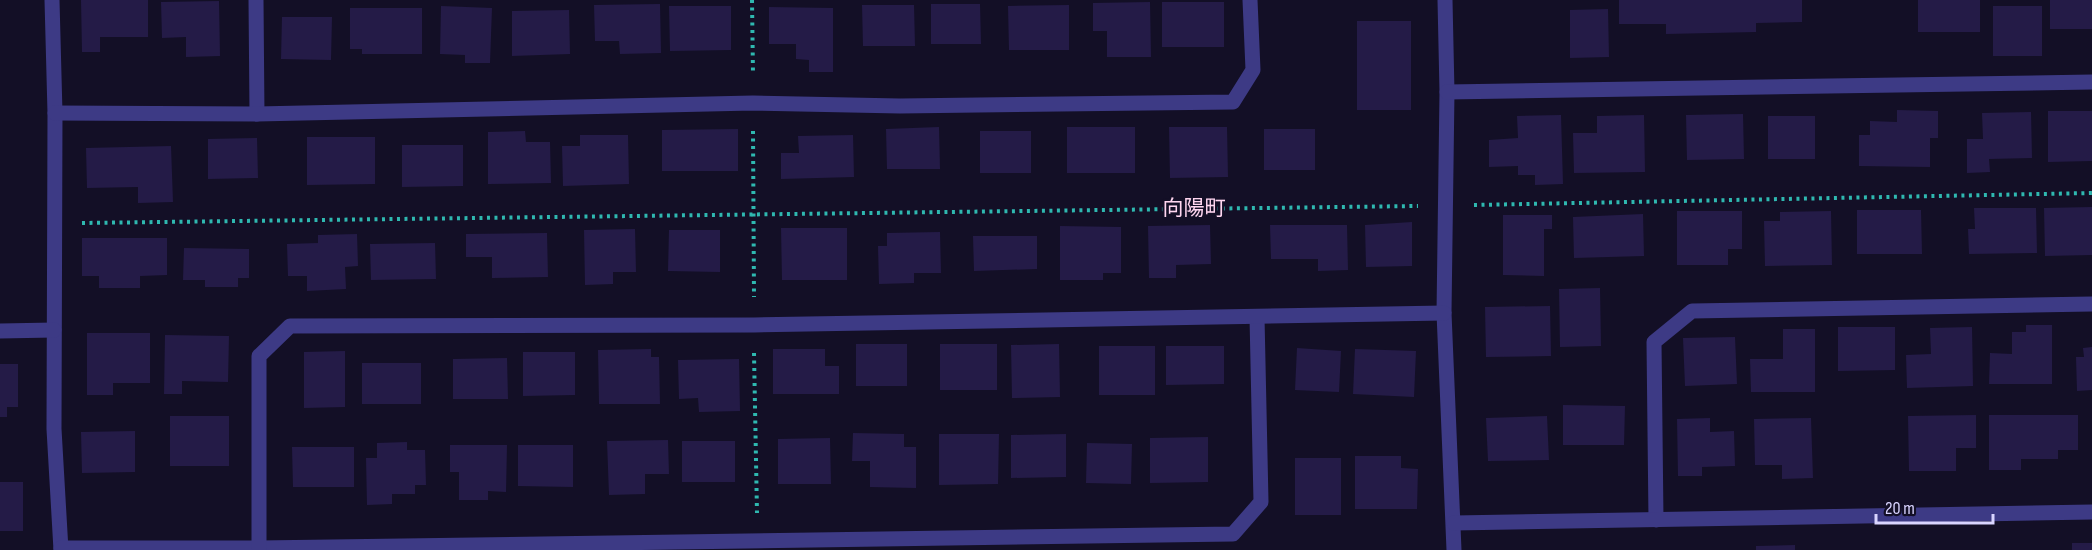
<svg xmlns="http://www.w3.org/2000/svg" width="2092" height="550" viewBox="0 0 2092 550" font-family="'Sofia Sans Condensed','Noto Sans JP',sans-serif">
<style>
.building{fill:#241b47}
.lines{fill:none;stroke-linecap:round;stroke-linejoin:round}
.path{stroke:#2fb8b0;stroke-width:4;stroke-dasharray:3 4.5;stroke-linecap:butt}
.street{stroke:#3d3a85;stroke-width:15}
.labels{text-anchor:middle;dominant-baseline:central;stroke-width:4.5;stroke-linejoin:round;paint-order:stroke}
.quarter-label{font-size:21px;fill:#ffd6f0;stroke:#130f26}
</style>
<rect width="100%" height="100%" fill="#130f26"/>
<g class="building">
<polygon points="81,0 148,0 148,37 100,37 100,52 82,52"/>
<polygon points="1619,0 1802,0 1802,22 1756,23 1756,32 1666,34 1666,24 1619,24"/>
<rect x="1918" y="0" width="62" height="32"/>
<rect x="2050" y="0" width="42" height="29"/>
<polygon points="219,1 220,56 186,57 186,37 162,38 161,2"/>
<polygon points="1150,2 1151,57 1107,57 1107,31 1093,31 1093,3"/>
<rect x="1162" y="2" width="62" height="45"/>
<polygon points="660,4 661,53 620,54 619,41 595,41 594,5"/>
<polygon points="931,4 980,4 981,44 931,44"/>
<polygon points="862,5 914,5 915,46 863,46"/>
<polygon points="1069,5 1069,50 1009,50 1008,6"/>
<polygon points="441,6 492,8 490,63 465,63 465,55 440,54"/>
<polygon points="669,6 731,6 731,50 670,51"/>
<rect x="1993" y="6" width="49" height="50"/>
<polygon points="769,7 833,8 833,72 809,72 809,60 796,59 796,44 769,44"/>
<polygon points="350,8 422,8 422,54 362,54 362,49 350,49"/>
<polygon points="1608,9 1609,57 1570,58 1570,10"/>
<polygon points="569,10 570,54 512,56 512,11"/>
<polygon points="282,17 332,17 331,60 281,59"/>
<rect x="1357" y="21" width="54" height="89"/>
<polygon points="1897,110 1938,111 1938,138 1930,138 1930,167 1859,166 1859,135 1870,135 1870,121 1897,122"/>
<polygon points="2048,111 2092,111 2092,161 2048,162"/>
<polygon points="2031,112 2032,158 1989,159 1990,172 1967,173 1967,139 1983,139 1982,113"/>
<polygon points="1743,114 1744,159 1687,160 1686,115"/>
<polygon points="1561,115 1563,184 1535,185 1535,175 1518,175 1518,166 1489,167 1489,140 1518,138 1517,116"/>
<polygon points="1644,115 1645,172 1574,173 1573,133 1597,133 1597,116"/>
<rect x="1768" y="116" width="47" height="43"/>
<polygon points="939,127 940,169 887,169 886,129"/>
<rect x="1067" y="127" width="68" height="46"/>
<polygon points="1169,127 1227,127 1228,177 1170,178"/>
<polygon points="738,129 738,171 662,171 662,130"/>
<rect x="1264" y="129" width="51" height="41"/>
<polygon points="525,131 526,142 550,142 551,183 488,184 488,132"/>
<rect x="980" y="131" width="51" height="42"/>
<polygon points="580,135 628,135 629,184 563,186 562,146 580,146"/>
<polygon points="853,135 854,177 781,179 781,153 799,153 798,136"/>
<polygon points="307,137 375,137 375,184 307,185"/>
<polygon points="257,138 258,178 208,179 208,139"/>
<polygon points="402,145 463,145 463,186 402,187"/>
<polygon points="171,146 173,202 138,203 138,187 87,188 86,148"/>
<polygon points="2092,207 2092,255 2045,256 2044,208"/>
<polygon points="1974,208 2036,208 2037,253 1969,254 1968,229 1975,229"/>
<polygon points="1857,210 1921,210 1922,254 1857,254"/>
<polygon points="1677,211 1742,211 1742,249 1728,249 1728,265 1677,265"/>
<polygon points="1831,211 1832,265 1765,266 1764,221 1780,221 1780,212"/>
<polygon points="1643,214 1644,256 1574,258 1573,217"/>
<polygon points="1503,215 1552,215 1552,229 1544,229 1544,276 1503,275"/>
<polygon points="1412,222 1412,266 1366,267 1365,225"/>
<polygon points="1210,225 1211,264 1176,265 1176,278 1149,278 1148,226"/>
<polygon points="1270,225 1347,225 1348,270 1318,271 1318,259 1271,259"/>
<polygon points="1060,226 1121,227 1121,273 1103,273 1103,280 1060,280"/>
<polygon points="781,228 847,228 847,280 782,280"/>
<polygon points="635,229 636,272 613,272 613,284 585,285 584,230"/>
<polygon points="669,230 720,230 720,272 668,271"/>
<polygon points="940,232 941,273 914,273 914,283 879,284 878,246 887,246 887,233"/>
<polygon points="547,233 548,277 492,278 492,257 466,257 466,234"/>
<polygon points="357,234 358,266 345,267 346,289 307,291 307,276 288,276 287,244 318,243 318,235"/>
<polygon points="973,236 1037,236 1037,269 974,271"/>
<polygon points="82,238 167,238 167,275 140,276 140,288 99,288 99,276 82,276"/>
<polygon points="435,243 436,279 371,280 370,244"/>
<polygon points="184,248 249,249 249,278 238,278 238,287 205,287 205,280 183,280"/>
<polygon points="1600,288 1601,346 1560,347 1559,289"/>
<polygon points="1550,306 1551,356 1486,357 1485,307"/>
<polygon points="2026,325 2052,325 2052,384 1989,384 1990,353 2012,354 2012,332 2026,332"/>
<polygon points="1838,327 1895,327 1895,370 1838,371"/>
<polygon points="1972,327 1973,386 1907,388 1906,355 1931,354 1930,328"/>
<polygon points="1783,329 1815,329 1815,392 1751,392 1750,359 1783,359"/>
<polygon points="87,333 150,333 150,383 113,383 113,395 87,395"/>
<polygon points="165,335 229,336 228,382 182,381 182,394 164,394"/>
<polygon points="1735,337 1737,384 1685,386 1683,338"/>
<rect x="856" y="344" width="51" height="42"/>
<rect x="940" y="344" width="57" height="46"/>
<polygon points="1059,344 1060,397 1012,398 1011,345"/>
<rect x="1099" y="346" width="56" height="49"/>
<polygon points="1166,346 1224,346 1224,384 1166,385"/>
<polygon points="2092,347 2092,390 2077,391 2076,357 2084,357 2083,348"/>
<polygon points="1297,348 1341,351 1339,392 1295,390"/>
<polygon points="651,349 651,357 659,357 660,404 599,404 598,350"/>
<polygon points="773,349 825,349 825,366 839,366 839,394 773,394"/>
<polygon points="1355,349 1416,351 1414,397 1353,394"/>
<polygon points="345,351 345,407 304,408 304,352"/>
<polygon points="523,352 575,352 575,395 523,396"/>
<polygon points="507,358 508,399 453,399 453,359"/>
<polygon points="739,359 740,411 699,412 698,398 679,399 678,360"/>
<rect x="362" y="363" width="59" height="41"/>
<polygon points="0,364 18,364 18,407 7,407 7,417 0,417"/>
<polygon points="1563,405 1625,406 1624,445 1563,445"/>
<polygon points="1976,415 1976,448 1956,448 1956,471 1909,471 1908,416"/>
<polygon points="1989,415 2078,415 2078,450 2058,450 2058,459 2021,459 2021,470 1989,470"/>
<rect x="170" y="416" width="59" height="50"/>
<polygon points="1547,416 1549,460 1488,461 1486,418"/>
<polygon points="1710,418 1710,432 1734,431 1735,466 1702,467 1702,476 1678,476 1677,419"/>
<polygon points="1811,418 1813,478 1782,479 1782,465 1755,465 1754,419"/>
<polygon points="135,431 135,472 82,473 81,432"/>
<polygon points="853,433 904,434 904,447 916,447 916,488 870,487 870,461 852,461"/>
<polygon points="939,434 999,434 998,484 939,485"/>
<polygon points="1066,434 1066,477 1011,478 1011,435"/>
<polygon points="1208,437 1208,482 1150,483 1150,438"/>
<polygon points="830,438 831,484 778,484 778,439"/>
<polygon points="668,440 669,474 645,474 645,494 609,495 607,441"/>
<rect x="682" y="441" width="53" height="41"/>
<polygon points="407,442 407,450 425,450 426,485 415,485 415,494 392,494 392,504 367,505 366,458 377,458 377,443"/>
<polygon points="1087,443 1132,444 1131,484 1086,483"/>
<polygon points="450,445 507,445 506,492 488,491 488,500 459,500 459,472 450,472"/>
<polygon points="518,445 573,445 573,487 518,486"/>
<polygon points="292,447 354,447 354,487 293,487"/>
<polygon points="1355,456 1401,456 1401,468 1418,469 1417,509 1355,509"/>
<rect x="1295" y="458" width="46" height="57"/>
<rect x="0" y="482" width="23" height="49"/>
<rect x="2072" y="543" width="20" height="7"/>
<polygon points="1795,545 1795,550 1756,550 1756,546"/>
</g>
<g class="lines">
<g class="path">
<polyline points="752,0 753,75"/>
<polyline points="753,131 754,297"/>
<polyline points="1474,205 2092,193"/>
<polyline points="82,223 1418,206"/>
<polyline points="754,353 757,513"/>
</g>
<g class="street">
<polyline points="52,0 55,113 54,429 61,550"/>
<polyline points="256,0 257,114"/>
<polyline points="1445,0 1447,92 1444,313 1454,550"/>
<polyline points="1447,92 2092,82"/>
<polyline points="55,113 257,114 753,103 900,106 1233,102 1253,70 1250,0"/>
<polyline points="0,331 54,330"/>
<polyline points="1656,520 1654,342 1692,311 2092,304"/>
<polyline points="1454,523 2092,512"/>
<polyline points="61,548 259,548 1233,534 1261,502 1257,317"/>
<polyline points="259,548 259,356 290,326 754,325 1444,313"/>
</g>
</g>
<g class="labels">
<g class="quarter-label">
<text x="1194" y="208">向陽町</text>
</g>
</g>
<path d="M1876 514v9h117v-9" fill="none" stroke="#d9d4ff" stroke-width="3"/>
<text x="1885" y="514" font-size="18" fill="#d9d4ff" stroke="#130f26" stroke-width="4.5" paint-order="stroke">20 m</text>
</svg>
